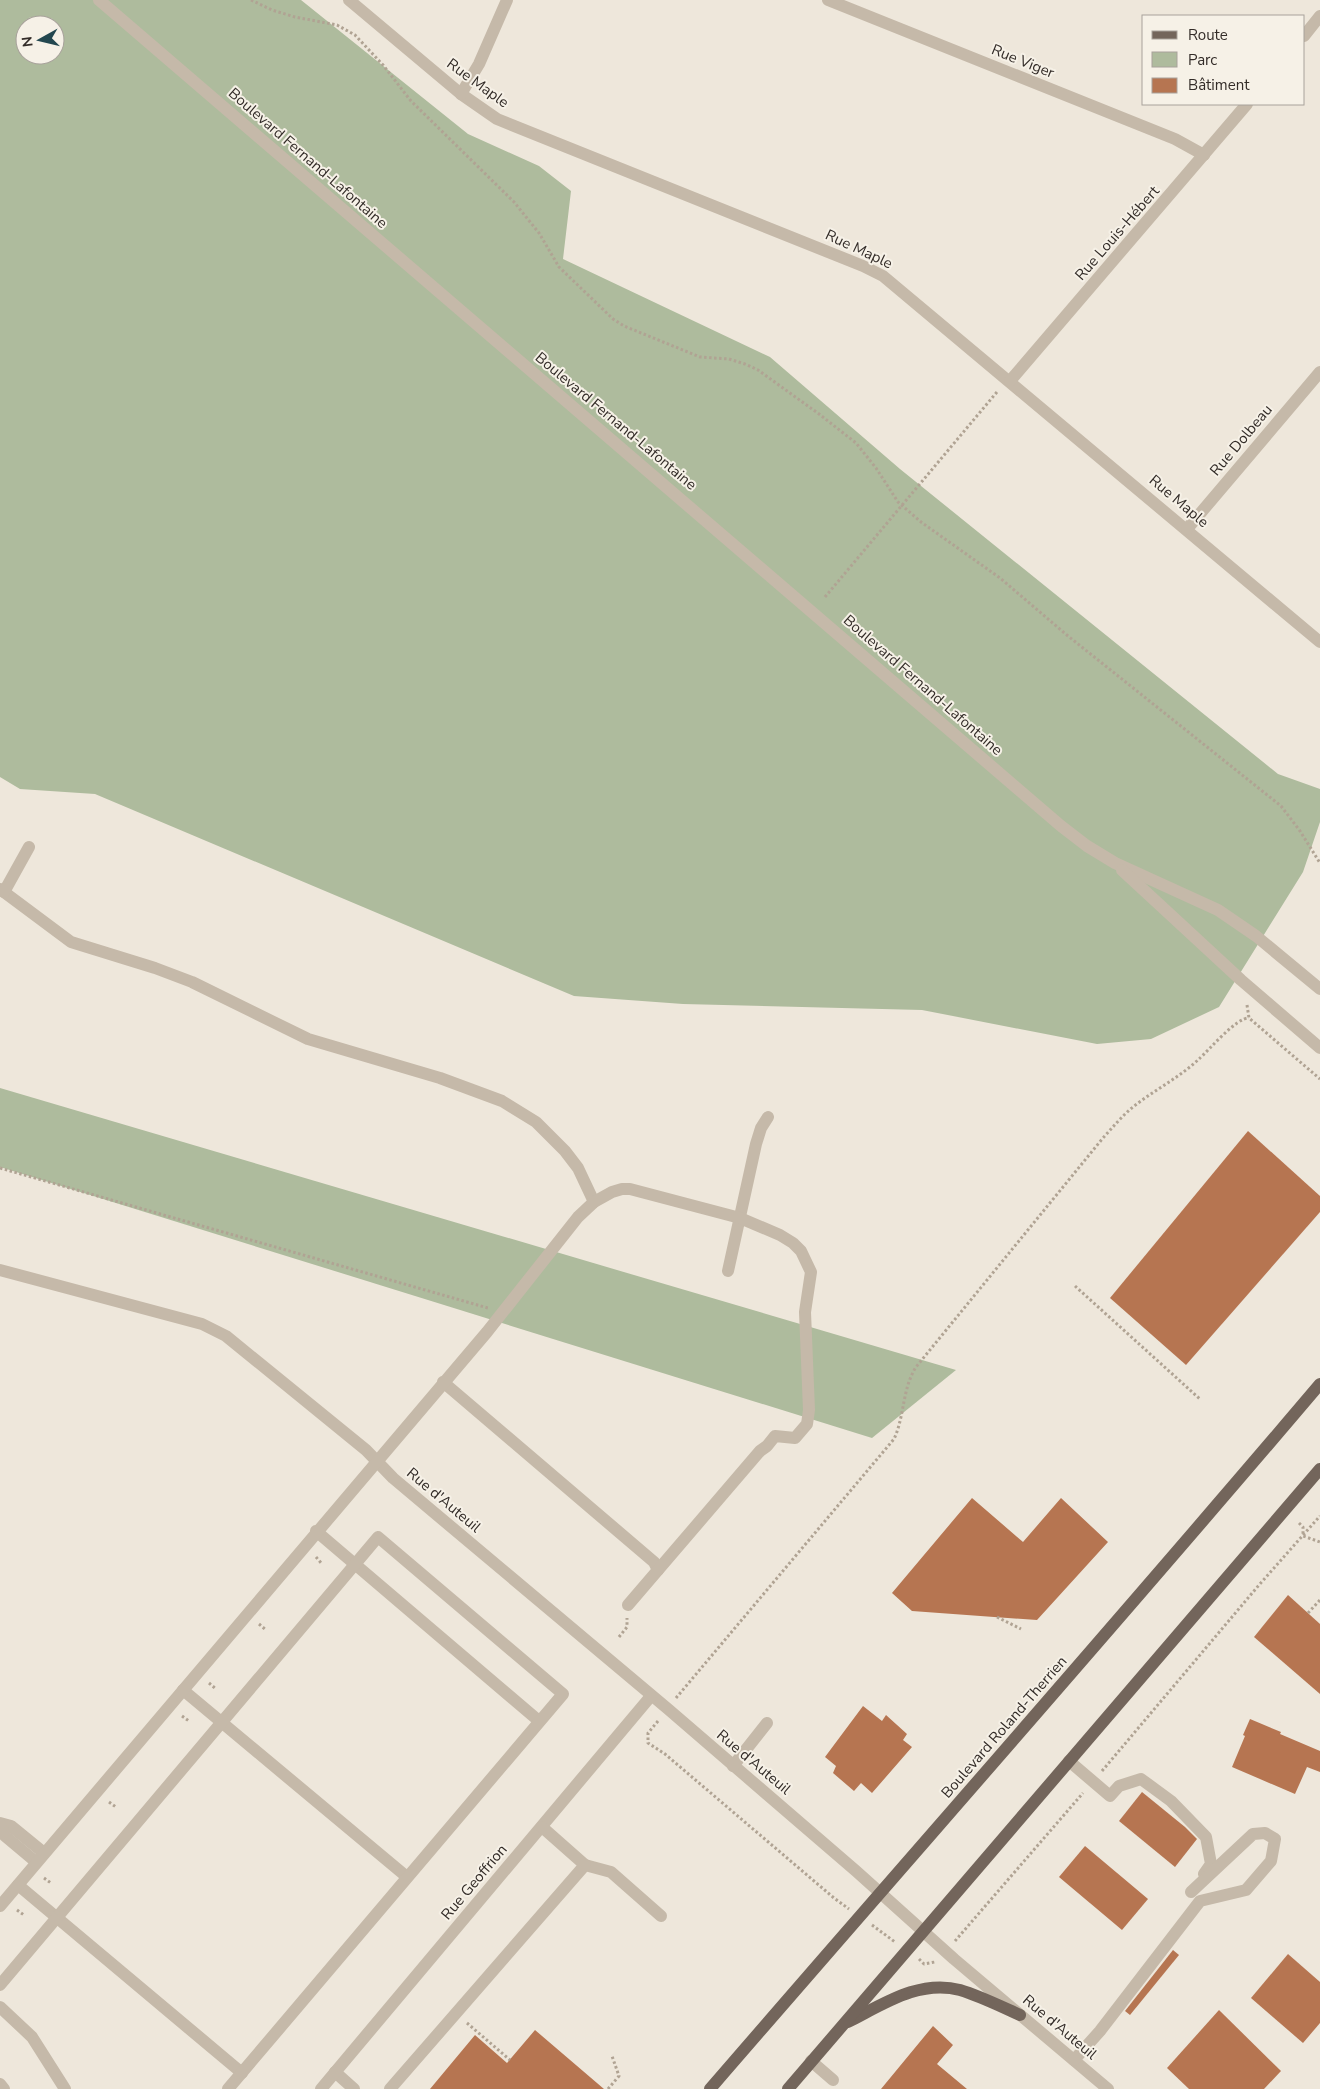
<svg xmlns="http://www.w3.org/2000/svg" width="1320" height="2089" viewBox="0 0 1320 2089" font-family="'Nunito Sans',sans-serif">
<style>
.green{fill:#aebb9d;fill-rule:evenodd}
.building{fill:#b67551}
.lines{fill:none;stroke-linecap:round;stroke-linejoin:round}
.path{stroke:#b0a393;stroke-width:3;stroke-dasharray:2.5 2.5;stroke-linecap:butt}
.minor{stroke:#c5b9a9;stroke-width:12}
.major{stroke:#73655b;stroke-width:12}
.labels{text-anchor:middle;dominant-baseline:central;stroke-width:4;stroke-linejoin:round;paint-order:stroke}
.street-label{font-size:15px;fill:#332c28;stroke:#f6f1e7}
</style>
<rect width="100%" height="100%" fill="#eee7db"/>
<g class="green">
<path d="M 0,0 L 301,0 L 468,134 L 539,166 L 571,191 L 563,259 L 770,357 L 900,469 L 1278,774 L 1320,789 L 1320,822 L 1303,872 L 1219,1007 L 1151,1039 L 1097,1044 L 922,1010 L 683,1004 L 574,996 L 95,794 L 20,789 L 0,777 ZM 25,25 L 55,25 L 55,55 L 25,55 Z"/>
<polygon points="0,1088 956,1370 872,1438 0,1167"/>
</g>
<g class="building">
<polygon points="1248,1131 1320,1196 1320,1212 1186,1365 1110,1298"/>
<polygon points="972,1498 1023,1542 1061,1498 1108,1542 1037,1620 912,1611 892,1593"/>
<polygon points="1288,1595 1320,1624 1320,1694 1254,1637"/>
<polygon points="863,1706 882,1721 886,1715 907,1734 903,1740 912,1747 872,1793 861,1783 854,1791 833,1773 836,1766 825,1757"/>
<polygon points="1250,1719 1281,1732 1280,1734 1320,1751 1320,1772 1307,1767 1295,1794 1232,1767 1245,1736 1243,1735"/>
<polygon points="1142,1792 1185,1827 1197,1839 1175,1867 1119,1821"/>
<polygon points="1085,1846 1148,1899 1122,1930 1059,1877"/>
<polygon points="1173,1950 1179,1955 1130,2015 1125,2011"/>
<polygon points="1288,1954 1320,1982 1320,2023 1303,2043 1251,1998"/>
<polygon points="1219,2010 1281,2071 1264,2089 1189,2089 1167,2068"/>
<polygon points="933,2026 953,2045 937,2064 967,2089 881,2089"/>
<polygon points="535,2030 604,2089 430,2089 475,2035 507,2063"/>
</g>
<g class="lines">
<g class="path">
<polyline points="251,0 272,10 295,17 337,25 355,35 383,65 411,101 514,202 539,233 559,267 613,319 624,326 700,357 729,359 745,364 758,370 819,414 856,443 876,468 898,502 921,522 1000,578 1068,636 1281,806 1300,831 1320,863"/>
<polyline points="825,597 997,392"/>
<polyline points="1247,1005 1249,1018 1320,1079"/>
<polyline points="0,1168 488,1308"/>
<polyline points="1075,1286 1201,1400"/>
<polyline points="1299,1523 1303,1527 1303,1536 1320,1542"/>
<polyline points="316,1557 322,1564"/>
<polyline points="1308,1613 1320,1600"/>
<polyline points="997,1617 1021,1629"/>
<polyline points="259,1624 266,1630"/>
<polyline points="619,1637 627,1627 627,1618"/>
<polyline points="209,1683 216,1689"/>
<path d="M 676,1698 L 894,1439 C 905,1415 902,1389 916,1367 L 1103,1138 C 1113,1127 1122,1116 1133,1107 C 1154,1090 1179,1078 1199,1059 C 1209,1050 1237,1017 1249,1018"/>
<polyline points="182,1716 189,1721"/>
<polyline points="658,1721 648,1733 648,1743 665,1754 834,1898 849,1909"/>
<polyline points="1102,1771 1259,1585 1320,1516"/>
<polyline points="109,1802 116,1807"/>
<polyline points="44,1878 51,1883"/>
<polyline points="17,1910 24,1915"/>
<polyline points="872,1925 895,1942"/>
<polyline points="955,1941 1083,1793"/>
<polyline points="919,1959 924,1964 935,1962"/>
<polyline points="467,2023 510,2060"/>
<polyline points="608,2089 619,2076 612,2056"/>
</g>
<g class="minor">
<polyline points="99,0 1061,826 1087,846 1115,863 1218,910 1256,936 1320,989"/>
<polyline points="349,0 461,94 497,119 863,266 883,276 1320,642"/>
<polyline points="828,0 1175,139 1204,155"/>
<polyline points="1304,36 1320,16"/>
<polyline points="461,94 479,64 507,0"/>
<polyline points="1010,381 1247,104"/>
<polyline points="1187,529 1320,372"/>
<polyline points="1122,870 1241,980 1320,1048"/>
<polyline points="0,889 71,942 155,968 192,982 308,1039 440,1078 502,1101 536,1122 565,1151 578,1168 594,1202"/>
<polyline points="4,892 29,847"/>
<polyline points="0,1270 202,1324 226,1336 366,1450 393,1478 668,1709 856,1871 954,1959 1108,2089"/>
<polyline points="728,1271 756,1144 761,1128 768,1117"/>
<polyline points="443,1382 654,1562 658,1570"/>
<polyline points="316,1531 539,1721"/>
<polyline points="183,1690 407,1877"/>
<polyline points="1069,1761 1110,1796 1119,1786 1141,1779 1171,1801 1206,1837 1211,1864 1204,1874"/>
<polyline points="733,1766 767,1723"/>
<polyline points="0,1823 11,1826 44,1853"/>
<polyline points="0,1824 5,1836 36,1862"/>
<polyline points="585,1865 611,1872 661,1916"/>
<polyline points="18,1885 242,2073"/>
<polyline points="0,1906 487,1332 578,1217 594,1202 612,1192 622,1189 630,1189 740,1218 780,1235 793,1243 801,1251 811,1272 805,1312 809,1410 807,1424 795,1438 775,1436 767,1446 760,1451 628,1605"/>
<polyline points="0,1985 378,1537 563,1694 228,2089"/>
<polyline points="0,2007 32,2037 65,2089"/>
<polyline points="1074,2060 1100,2031 1200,1901 1246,1890 1271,1861 1275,1839 1265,1833 1253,1834 1191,1892"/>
<polyline points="811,2061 833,2080"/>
<polyline points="335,2072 354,2089"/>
<polyline points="0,2084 4,2089"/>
<polyline points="321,2089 651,1696"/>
<polyline points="390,2089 585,1865 542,1827"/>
</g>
<g class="major">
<path d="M 848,2022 C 882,2005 919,1979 960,1990 C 980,1996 1000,2006 1020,2015"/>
<path d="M 710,2089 C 913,1854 1119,1621 1320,1384"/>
<polyline points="788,2089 1320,1469"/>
</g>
</g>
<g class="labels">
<g class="street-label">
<text transform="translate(1023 61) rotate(22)">Rue Viger</text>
<text transform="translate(478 83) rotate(36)">Rue Maple</text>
<text transform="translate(308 158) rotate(41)">Boulevard Fernand-Lafontaine</text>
<text transform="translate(1117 233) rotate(-49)">Rue Louis-Hébert</text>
<text transform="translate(859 249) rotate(25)">Rue Maple</text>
<text transform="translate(616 421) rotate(40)">Boulevard Fernand-Lafontaine</text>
<text transform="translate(1241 440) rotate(-50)">Rue Dolbeau</text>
<text transform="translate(1179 501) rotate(40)">Rue Maple</text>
<text transform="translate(923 685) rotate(41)">Boulevard Fernand-Lafontaine</text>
<text transform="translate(444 1500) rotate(40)">Rue d'Auteuil</text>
<text transform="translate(1004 1727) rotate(-49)">Boulevard Roland-Therrien</text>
<text transform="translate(754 1762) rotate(40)">Rue d'Auteuil</text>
<text transform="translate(474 1882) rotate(-50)">Rue Geoffrion</text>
<text transform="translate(1060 2027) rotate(40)">Rue d'Auteuil</text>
</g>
</g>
<rect x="1142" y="15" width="162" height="90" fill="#f6f1e7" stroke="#a8a29b"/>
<rect x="1152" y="31" width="25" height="8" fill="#73655b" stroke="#a8a29b"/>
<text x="1188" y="40" font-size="15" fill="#332c28">Route</text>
<rect x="1152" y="52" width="25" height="15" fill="#aebb9d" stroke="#a8a29b"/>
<text x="1188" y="65" font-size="15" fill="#332c28">Parc</text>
<rect x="1152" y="78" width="25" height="15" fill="#b67551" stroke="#a8a29b"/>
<text x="1188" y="90" font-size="15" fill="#332c28">Bâtiment</text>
<g transform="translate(40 40) rotate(262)"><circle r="24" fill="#f6f1e7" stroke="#a8a29b"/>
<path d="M0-4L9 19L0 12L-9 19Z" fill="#23474f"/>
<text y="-8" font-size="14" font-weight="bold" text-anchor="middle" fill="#332c28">N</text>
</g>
</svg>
